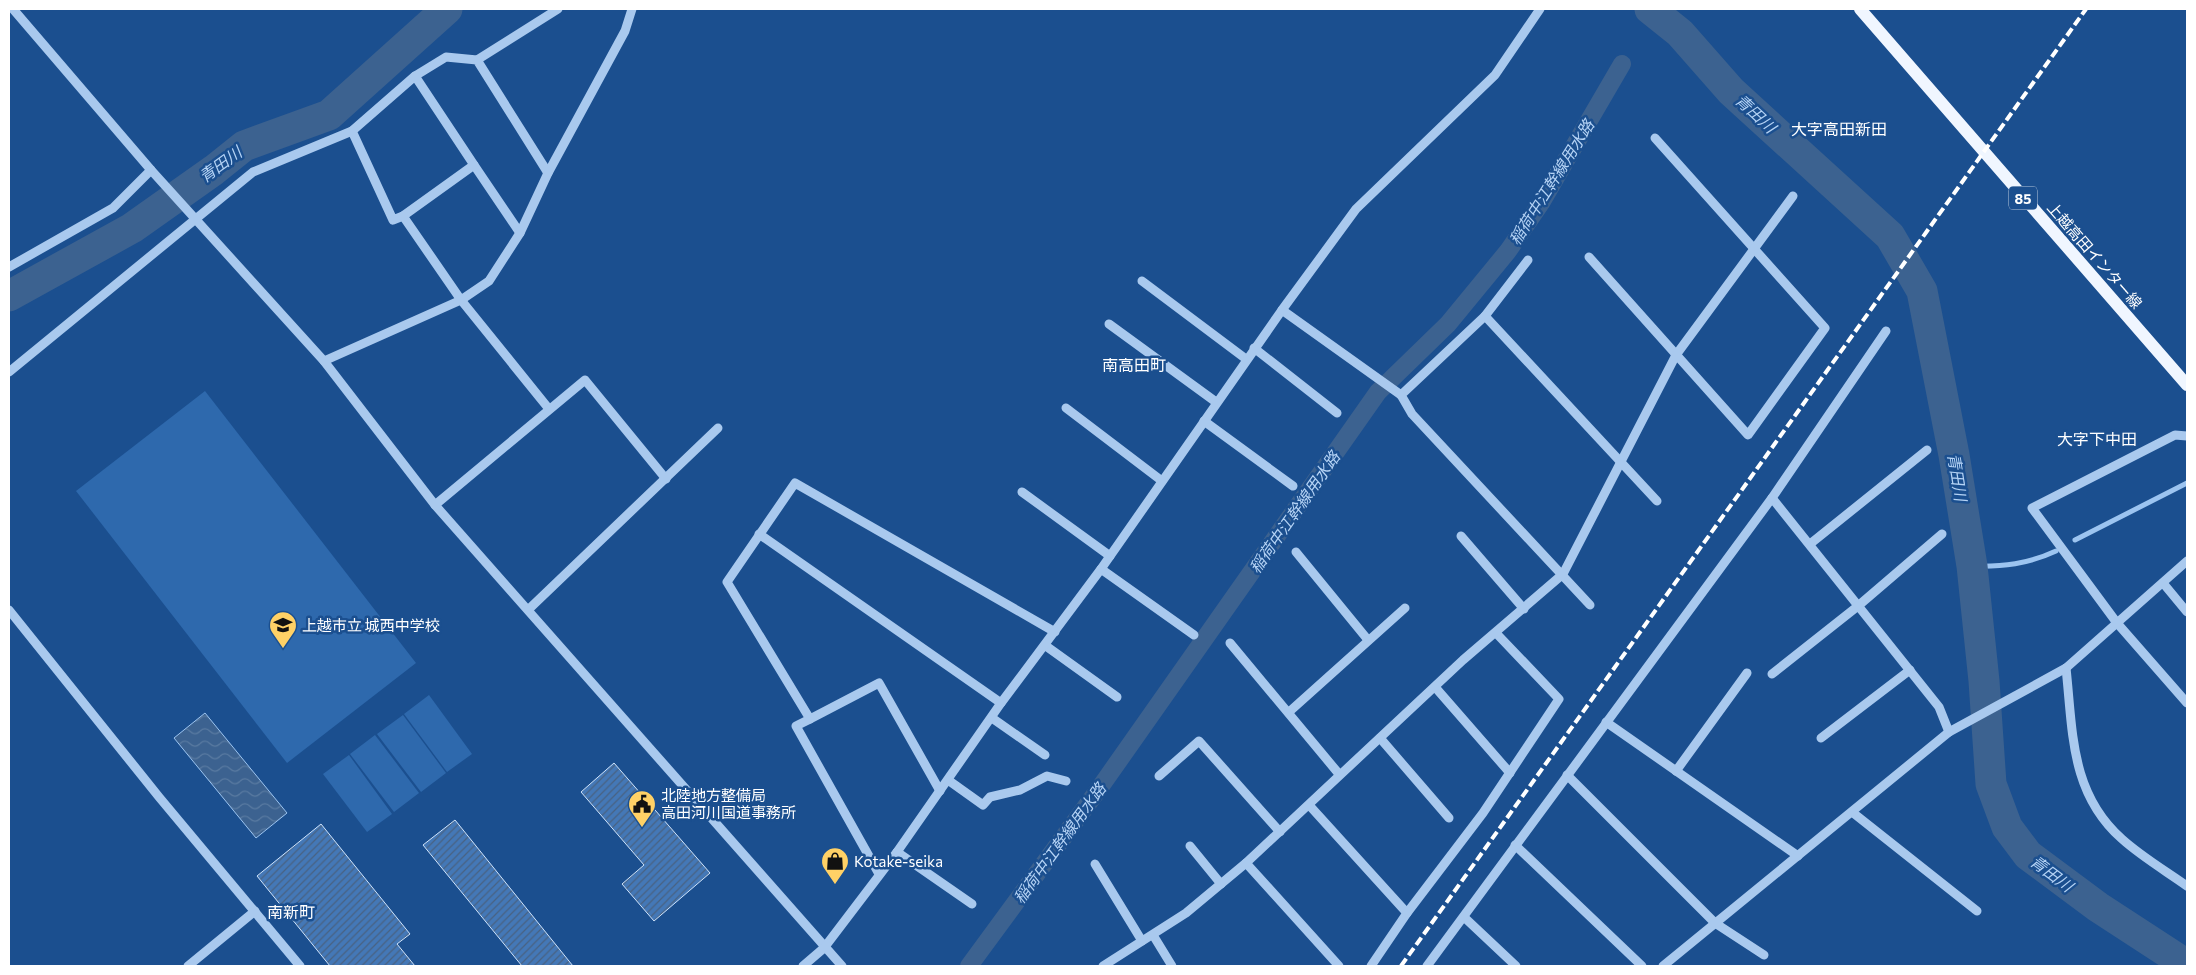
<svg xmlns="http://www.w3.org/2000/svg" width="2196" height="975" viewBox="0 0 2196 975" font-family="Commissioner,'Noto Sans JP',sans-serif">
<style>
.pitch{fill:#2e69ad}
.water{fill:url(#water-waves);stroke:#9cc4f0}
.lines{fill:none;stroke-linecap:round;stroke-linejoin:round}
.stream{stroke:#9cc4f0;stroke-width:5}
.canal{stroke:#3c6290;stroke-width:18}
.river{stroke:#3c6290;stroke-width:31}
.building{fill:url(#building-hatch);stroke:#cfe3fa}
.minor{stroke:#a9c9ee;stroke-width:9}
.major{stroke:#f0f6ff;stroke-width:12}
.rail{stroke:#fff;stroke-width:4;stroke-dasharray:9 4;stroke-linecap:butt}
.labels{text-anchor:middle;dominant-baseline:central;stroke-width:5;stroke-linejoin:round;paint-order:stroke}
.shield{fill:#1b4f8f;stroke:#bbcadd;stroke-width:1}
.shield-label{font-size:14px;font-weight:bold;fill:#fff}
.street-label{font-size:15px;fill:#fff;stroke:#1b4f8f}
.poi-label{font-size:15px;fill:#fff;stroke:#1b4f8f;text-anchor:start}
.water-label{font-size:16px;font-style:italic;fill:#b5d3f5;stroke:#1b4f8f}
.neighbourhood-label{font-size:16px;fill:#fff;stroke:#1b4f8f}
</style>
<defs>
<pattern id="water-waves" width="16" height="10" patternUnits="userSpaceOnUse" patternTransform="scale(1.25)"><rect width="16" height="10" fill="#3c6290"/><path d="M0 5q4-4 8 0t8 0" fill="none" stroke="#597aa1"/></pattern>
<pattern id="building-hatch" width="6" height="6" patternUnits="userSpaceOnUse" patternTransform="scale(1.25)"><rect width="6" height="6" fill="#4478b7"/><path d="M-1 1l2-2M0 6l6-6M5 7l2-2" fill="none" stroke="#486282"/></pattern>
</defs>
<rect width="100%" height="100%" fill="#1b4f8f"/>
<g class="pitch">
<polygon points="205,391 416,663 287,763 76,491"/>
<polygon points="429,695 472,754 447,772 404,714"/>
<polygon points="403,715 446,773 421,792 377,734"/>
<polygon points="375,735 419,793 394,812 350,754"/>
<polygon points="349,755 392,814 367,832 323,774"/>
</g>
<polygon class="water" points="205,713 287,813 256,838 174,738"/>
<g class="lines">
<g class="stream">
<polyline points="2075,540 2187,483"/>
<path d="M 1972,566 C 2003,567 2028,564 2056,551"/>
</g>
<polyline class="canal" points="969,966 1101,786 1378,392 1448,324 1508,251 1541,203 1622,64"/>
<g class="river">
<polyline points="1650,9 1680,33 1731,91 1890,236 1922,291 1954,455 1972,566 1984,681 1991,784 2007,827 2028,855 2098,907 2187,965"/>
<polyline points="9,296 132,228 214,170 244,146 329,115 447,9"/>
</g>
</g>
<g class="building">
<polygon points="614,763 710,873 654,921 622,884 644,865 581,792"/>
<polygon points="455,820 573,966 522,966 423,845"/>
<polygon points="321,824 410,934 397,944 415,966 330,966 257,876"/>
</g>
<g class="lines">
<g class="minor">
<polyline points="13,9 151,170 324,361 435,505 842,966"/>
<polyline points="477,60 558,9"/>
<polyline points="415,76 446,57 477,60 548,173"/>
<polyline points="403,216 393,220 352,131 415,76 474,165"/>
<polyline points="520,233 474,165 403,216 461,300 549,409"/>
<polyline points="1589,257 1748,435 1825,328 1655,138"/>
<polyline points="9,267 113,208 151,170"/>
<polyline points="1142,281 1246,359"/>
<polyline points="1282,310 1356,209 1495,75 1540,9"/>
<polyline points="1485,316 1528,260"/>
<polyline points="1109,324 1216,402"/>
<polyline points="1254,348 1337,413"/>
<polyline points="324,361 461,300 489,281 520,233 548,173 625,31 632,9"/>
<polyline points="9,372 253,172 352,131"/>
<polyline points="1066,408 1162,481"/>
<polyline points="1204,421 1293,486"/>
<polyline points="2187,436 2175,435 2032,508 2117,623 2187,703"/>
<polyline points="1022,492 1110,556"/>
<polyline points="1772,498 1939,707 1949,732"/>
<polyline points="435,505 585,380 666,479"/>
<polyline points="759,534 1001,703"/>
<polyline points="1461,536 1524,609"/>
<polyline points="1810,544 1927,450"/>
<polyline points="1296,552 1368,640"/>
<polyline points="1101,569 1194,635"/>
<polyline points="2163,583 2187,612"/>
<polyline points="1590,605 1412,414 1401,395 1485,316 1657,501"/>
<polyline points="529,609 718,428"/>
<polyline points="9,610 159,797 300,966"/>
<polyline points="1230,643 1339,774"/>
<polyline points="1046,646 1117,697"/>
<path d="M 2066,668 C 2073,732 2070,793 2122,839 C 2142,857 2166,871 2187,886"/>
<polyline points="1772,674 1858,606 1942,534"/>
<polyline points="1435,687 1510,773"/>
<polyline points="1289,712 1405,608"/>
<polyline points="992,718 1045,755"/>
<polyline points="810,719 796,726 879,874"/>
<polyline points="1606,722 1798,856"/>
<polyline points="1380,738 1449,818"/>
<polyline points="1821,738 1910,670"/>
<polyline points="1676,771 1747,673"/>
<polyline points="1567,775 1715,923 1764,955"/>
<polyline points="1159,776 1199,741 1280,832"/>
<polyline points="948,780 983,805 990,797 1020,790 1047,776 1066,781"/>
<polyline points="940,791 879,683 810,719 727,582 795,483 1055,632"/>
<polyline points="1309,805 1407,913 1371,966"/>
<polyline points="1852,812 1977,911"/>
<polyline points="1515,845 1642,966"/>
<polyline points="1190,846 1221,884"/>
<polyline points="897,852 972,904"/>
<polyline points="1246,863 1339,966"/>
<polyline points="1095,864 1142,941"/>
<polyline points="1407,913 1483,813 1559,699 1496,633"/>
<polyline points="1465,918 1516,966"/>
<polyline points="1153,935 1172,966"/>
<polyline points="188,966 255,911"/>
<polyline points="803,966 824,948 897,852 1001,703 1101,569 1282,310 1401,395"/>
<polyline points="1103,966 1186,913 1246,863 1463,660 1563,574 1676,355 1793,196"/>
<polyline points="1427,966 1772,498 1886,331"/>
<polyline points="1663,966 1949,732 2066,668 2187,561"/>
</g>
<polyline class="major" points="1860,9 2187,385"/>
<polyline class="rail" points="1401,966 2086,9"/>
</g>
<defs>
<g id="school-pin" transform="scale(1.4375)"><path d="M0 17L-7.5 6A9.5 9.5 0 1 1 7.5 6Z" fill="#ffd166" stroke="#1b4f8f"/><path d="M0-5L7-2L0 1L-7-2ZM-4 1L0 2.5L4 1V4Q0 6-4 4Z" fill="#111"/></g>
<g id="civic-pin" transform="scale(1.4375)"><path d="M0 17L-7.5 6A9.5 9.5 0 1 1 7.5 6Z" fill="#ffd166" stroke="#1b4f8f"/><path d="M-.6-6.5H3V-4.5H.6V-3L4-1V1h2V6H-6V1h2V-1L-.6-3ZM-1.2 2.5V6h2.4V2.5Z" fill="#111"/></g>
<g id="shop-pin" transform="scale(1.4375)"><path d="M0 17L-7.5 6A9.5 9.5 0 1 1 7.5 6Z" fill="#ffd166" stroke="#1b4f8f"/><path d="M-5-2.5h2.3a2.7 3.5 0 0 1 5.4 0H5L5.5 6h-11ZM-1.5-2.5h3a1.5 2.3 0 0 0-3 0Z" fill="#111"/></g>
</defs>
<g fill-rule="evenodd">
<use href="#school-pin" x="283" y="625"/>
<use href="#civic-pin" x="642" y="804"/>
<use href="#shop-pin" x="835" y="861"/>
</g>
<g class="labels">
<rect class="shield" x="2009" y="186.5" width="28" height="23" rx="4"/>
<g class="shield-label">
<text x="2023" y="198">85</text>
</g>
<g class="street-label">
<text transform="translate(2095 255) rotate(49)">上越高田インター線</text>
</g>
<g class="poi-label">
<text x="302" y="625">上越市立 城西中学校</text>
<text x="661" y="795">北陸地方整備局<tspan x="661" dy="17">高田河川国道事務所</tspan></text>
<text x="854" y="861">Kotake-seika</text>
</g>
<g class="water-label">
<text transform="translate(1756 113) rotate(43)">青田川</text>
<text transform="translate(220 164) rotate(-36)">青田川</text>
<text transform="translate(1551 182) rotate(-58)">稲荷中江幹線用水路</text>
<text transform="translate(1958 477) rotate(81)">青田川</text>
<text transform="translate(1294 512) rotate(-55)">稲荷中江幹線用水路</text>
<text transform="translate(1059 843) rotate(-54)">稲荷中江幹線用水路</text>
<text transform="translate(2052 873) rotate(37)">青田川</text>
</g>
<g class="neighbourhood-label">
<text x="1839" y="128">大字高田新田</text>
<text x="1134" y="364">南高田町</text>
<text x="2097" y="438">大字下中田</text>
<text x="291" y="911">南新町</text>
</g>
</g>
<rect width="2196" height="975" fill="none" stroke="#ffffff" stroke-width="20"/>
</svg>
